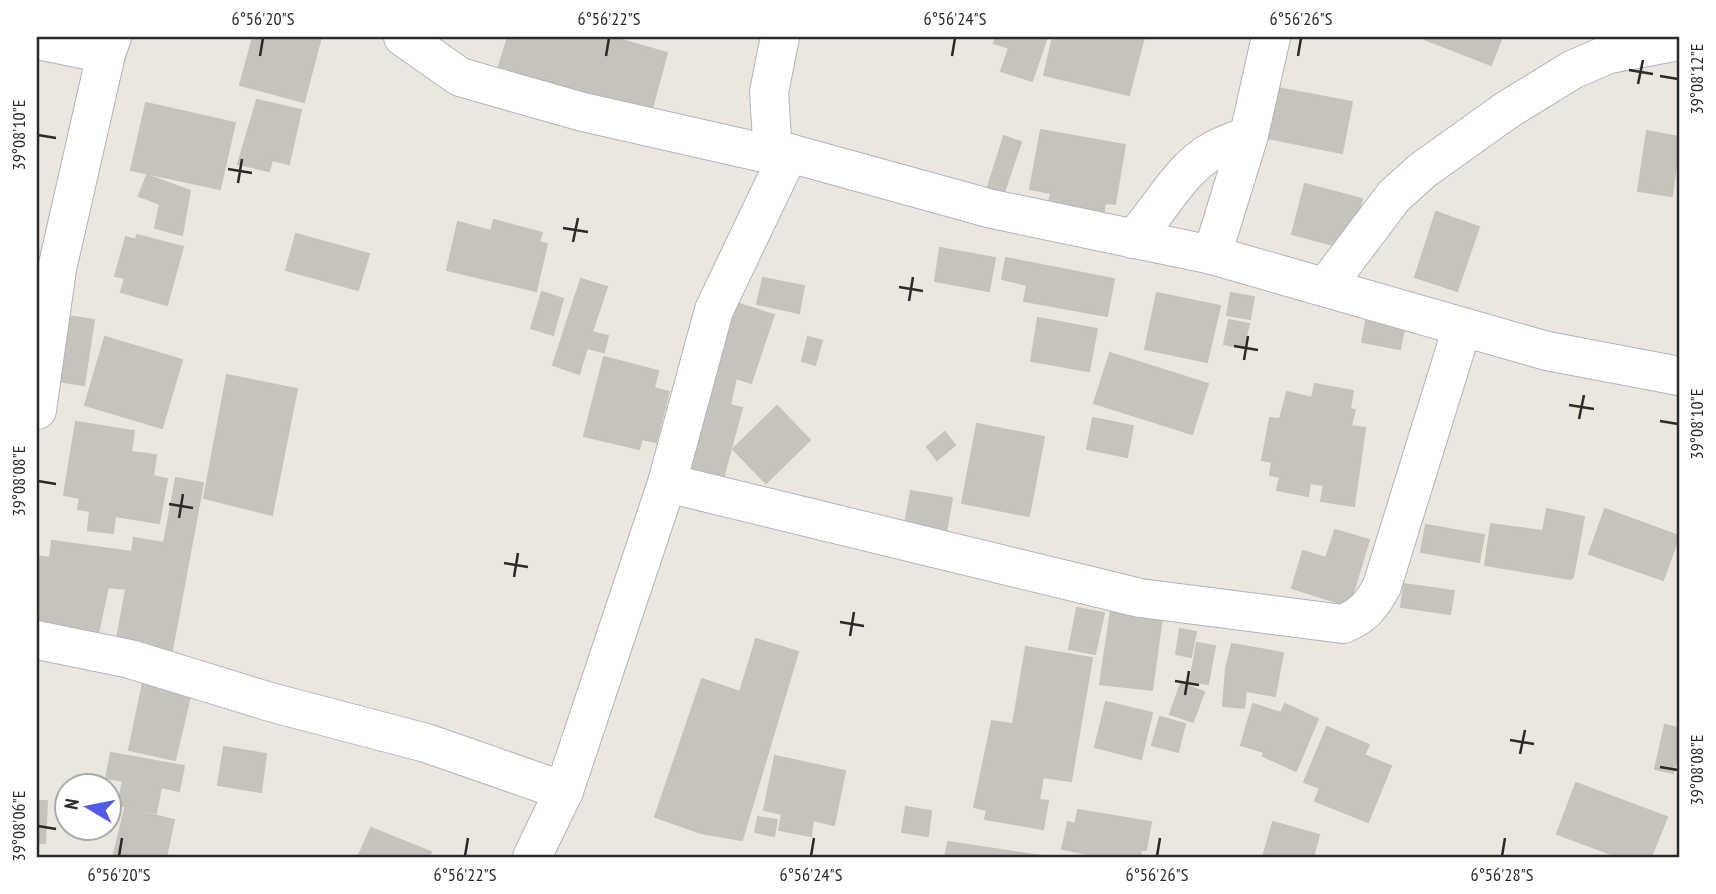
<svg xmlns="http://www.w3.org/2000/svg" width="1716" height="894" viewBox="0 0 1716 894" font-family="'PT Sans Narrow',sans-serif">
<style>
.building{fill:#c6c3bd;stroke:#c6c3b8;stroke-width:2}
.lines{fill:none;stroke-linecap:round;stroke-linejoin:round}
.minor-casing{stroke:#b2b3bc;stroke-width:40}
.minor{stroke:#fff;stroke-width:38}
.ticks{fill:none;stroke:#2a2a2a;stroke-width:2.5}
.neatline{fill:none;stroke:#2a2a2a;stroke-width:2.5}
.ticks-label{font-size:18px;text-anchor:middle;fill:#2a2a2a}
</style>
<rect width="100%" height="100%" fill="#ebe7de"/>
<g class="building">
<polygon points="253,37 321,37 304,102 240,85"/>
<polygon points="508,37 611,37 667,53 651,112 499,66"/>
<polygon points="996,37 1047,37 1032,81 1001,71 1009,48 994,43"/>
<polygon points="1053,37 1144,37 1129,95 1044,75"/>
<polygon points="1425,37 1502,37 1491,65 1424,39"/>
<polygon points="1272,87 1352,102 1342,153 1262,137"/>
<polygon points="257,100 301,110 289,164 272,160 269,171 238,164"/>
<polygon points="146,103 235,123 220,189 131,170"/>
<polygon points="1041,130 1125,145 1115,204 1105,203 1103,216 1048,208 1051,193 1030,189"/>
<polygon points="1647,131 1679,137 1679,166 1676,165 1672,196 1638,191"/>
<polygon points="1004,136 1021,142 1002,198 986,193"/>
<polygon points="147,175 190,191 182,235 155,228 160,204 139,196"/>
<polygon points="1305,184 1362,199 1348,249 1292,234"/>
<polygon points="1436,212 1479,227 1457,291 1415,277"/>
<polygon points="494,220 542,233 539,242 547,244 536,291 447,270 458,222 491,231"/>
<polygon points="296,234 369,254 358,290 286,270"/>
<polygon points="137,235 183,247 167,305 121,292 125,278 115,276 126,237 136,240"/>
<polygon points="940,248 995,258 989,291 935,281"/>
<polygon points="1006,258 1114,279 1107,316 1024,301 1027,285 1002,279"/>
<polygon points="763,278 804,286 799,313 757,304"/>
<polygon points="581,279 607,287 592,332 608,336 604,352 587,348 579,374 553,365"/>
<polygon points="542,292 563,299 553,335 531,328"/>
<polygon points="1157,293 1220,306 1207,362 1145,349"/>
<polygon points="1231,293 1254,297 1250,319 1227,315"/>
<polygon points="730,301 774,315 751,383 736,378 730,405 742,408 722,482 684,472"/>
<polygon points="62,315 94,320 84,385 51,380"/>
<polygon points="1038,318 1097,329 1089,371 1031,361"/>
<polygon points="1229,320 1249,324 1243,348 1224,344"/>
<polygon points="1366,321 1404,329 1400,349 1362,342"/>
<polygon points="105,337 182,360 162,428 85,405"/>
<polygon points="808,337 822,341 815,365 802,361"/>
<polygon points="1110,353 1208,384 1192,434 1094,403"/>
<polygon points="604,357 658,371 654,388 669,392 656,442 642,439 639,449 584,436"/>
<polygon points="227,375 297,389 272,515 204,498"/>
<polygon points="1315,384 1353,391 1350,409 1355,410 1351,426 1365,428 1354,506 1321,501 1324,485 1310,483 1308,496 1277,490 1280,477 1270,475 1272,462 1262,460 1270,418 1280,419 1287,392 1312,398"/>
<polygon points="777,406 810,440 766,483 733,449"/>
<polygon points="1093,418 1133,426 1127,457 1087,449"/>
<polygon points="76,422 134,431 131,452 156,455 153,476 167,479 159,523 115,516 113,533 88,530 90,511 78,509 80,498 64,495"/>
<polygon points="977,424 1044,437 1029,516 962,503"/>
<polygon points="945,432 955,445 937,460 927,447"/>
<polygon points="176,478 203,483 170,661 115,650 126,589 108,587 96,643 37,630 37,556 50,558 52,541 132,552 134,538 164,543"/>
<polygon points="911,491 952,498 946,532 905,524"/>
<polygon points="1547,509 1584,517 1573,577 1570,579 1485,565 1491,524 1543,531"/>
<polygon points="1605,509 1679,536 1663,580 1589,554"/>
<polygon points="1426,525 1484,535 1479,562 1421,552"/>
<polygon points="1335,530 1369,540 1349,606 1292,588 1303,551 1326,558"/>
<polygon points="1404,584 1454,591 1450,614 1401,607"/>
<polygon points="1077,608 1104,613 1095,654 1069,649"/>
<polygon points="1111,610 1162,618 1152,690 1100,684"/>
<polygon points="1180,629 1196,632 1191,657 1176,654"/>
<polygon points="756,639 798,652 742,840 701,833 655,817 702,679 740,692"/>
<polygon points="1197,643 1215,646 1208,684 1190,681"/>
<polygon points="1232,644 1283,653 1275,696 1246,691 1244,708 1223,706 1226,668"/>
<polygon points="1026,647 1092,658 1071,781 1043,777 1039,800 1048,801 1043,829 985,819 987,810 974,807 992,721 1013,724"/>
<polygon points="145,673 193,684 175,760 129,750"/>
<polygon points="1181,683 1204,692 1193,722 1170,714"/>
<polygon points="1106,702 1152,713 1141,759 1095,747"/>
<polygon points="1253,704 1281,713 1285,704 1318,719 1296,771 1263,756 1264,752 1241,745"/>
<polygon points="1160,717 1185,724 1178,752 1152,745"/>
<polygon points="1665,725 1679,728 1679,748 1673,773 1655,769"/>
<polygon points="1327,727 1369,745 1364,755 1391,766 1368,822 1315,801 1320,788 1304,782"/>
<polygon points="224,747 266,754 261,792 218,785"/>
<polygon points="111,753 184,766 179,791 161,787 156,813 118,805 123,781 106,778"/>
<polygon points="775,756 845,771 834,825 813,820 811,836 779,830 782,814 764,810"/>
<polygon points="1576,783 1667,817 1651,857 1619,857 1557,834"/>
<polygon points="37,801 47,801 45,843 37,843"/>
<polygon points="906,807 931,811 928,836 902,832"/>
<polygon points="125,808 174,820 166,857 127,857 114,854"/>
<polygon points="1078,810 1151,822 1146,850 1141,850 1140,857 1103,857 1062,849 1068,822 1075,824"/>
<polygon points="758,817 777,820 774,836 755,832"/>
<polygon points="1273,822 1319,835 1313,857 1263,857"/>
<polygon points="371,828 431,852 429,857 358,857"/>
<polygon points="948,842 1048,857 945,857"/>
</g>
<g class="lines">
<g class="minor-casing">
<g id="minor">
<polyline points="403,37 460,77 583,112 773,155 789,153 992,209 1212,255 1547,351 1679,376"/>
<polyline points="37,40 106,54"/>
<polyline points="773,155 769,92 780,37"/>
<path d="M 1133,239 C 1160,211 1179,169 1214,150 C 1225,144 1238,140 1249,135"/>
<polyline points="1212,255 1249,135 1271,37"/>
<polyline points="1326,286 1394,196 1423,170 1507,110 1572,70 1609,54 1679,41"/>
<polyline points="37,410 57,269 106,54 112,37"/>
<path d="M 667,483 L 1140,598 L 1343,624 C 1363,616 1372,605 1382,586 L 1462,328"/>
<polyline points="37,640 130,659 270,702 426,743 564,791"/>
<polyline points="532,857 564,791 667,483 714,310 789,153"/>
</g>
</g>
<use href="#minor" class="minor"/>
</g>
<path class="ticks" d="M 260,56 L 263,38M 606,56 L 609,38M 952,56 L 955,38M 1298,56 L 1301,38M 1629,70 L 1653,74M 1660,76 L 1678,79M 1638,84 L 1643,60M 38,135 L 56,138M 228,169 L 252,173M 238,183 L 242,159M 563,228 L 588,232M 573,242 L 578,218M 899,287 L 923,291M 909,301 L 913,277M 1234,346 L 1258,350M 1244,360 L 1248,336M 1569,405 L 1594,409M 1579,419 L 1584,395M 1660,421 L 1678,424M 38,481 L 56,484M 169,504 L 193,508M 179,518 L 183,494M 504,563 L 528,567M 514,577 L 518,553M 840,622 L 864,626M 850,636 L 854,612M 1175,681 L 1199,685M 1185,695 L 1189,671M 1510,740 L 1534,744M 1520,754 L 1525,730M 1660,767 L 1678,770M 38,826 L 56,829M 119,856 L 122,838M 465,856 L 468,838M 811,856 L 814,838M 1157,856 L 1160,838M 1502,856 L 1505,838"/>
<rect width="1716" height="894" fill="none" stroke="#ffffff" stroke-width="77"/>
<g transform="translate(88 807) rotate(280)"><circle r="33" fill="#ffffff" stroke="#aaaaaa" stroke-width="2"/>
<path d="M0-5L12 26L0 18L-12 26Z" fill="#515be5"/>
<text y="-10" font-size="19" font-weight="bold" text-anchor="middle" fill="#2a2a2a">N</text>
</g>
<rect x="38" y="38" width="1640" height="818" class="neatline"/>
<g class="ticks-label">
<text x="263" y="25">6°56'20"S</text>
<text x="609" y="25">6°56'22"S</text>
<text x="955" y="25">6°56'24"S</text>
<text x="1301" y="25">6°56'26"S</text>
<text transform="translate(1697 79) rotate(-90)" y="6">39°08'12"E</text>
<text transform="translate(19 135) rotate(-90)" y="6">39°08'10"E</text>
<text transform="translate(1697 424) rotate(-90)" y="6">39°08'10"E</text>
<text transform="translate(19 481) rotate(-90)" y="6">39°08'08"E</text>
<text transform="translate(1697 770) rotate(-90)" y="6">39°08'08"E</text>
<text transform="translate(19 826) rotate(-90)" y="6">39°08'06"E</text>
<text x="119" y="881">6°56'20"S</text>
<text x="465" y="881">6°56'22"S</text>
<text x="811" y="881">6°56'24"S</text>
<text x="1157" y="881">6°56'26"S</text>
<text x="1502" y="881">6°56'28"S</text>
</g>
</svg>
